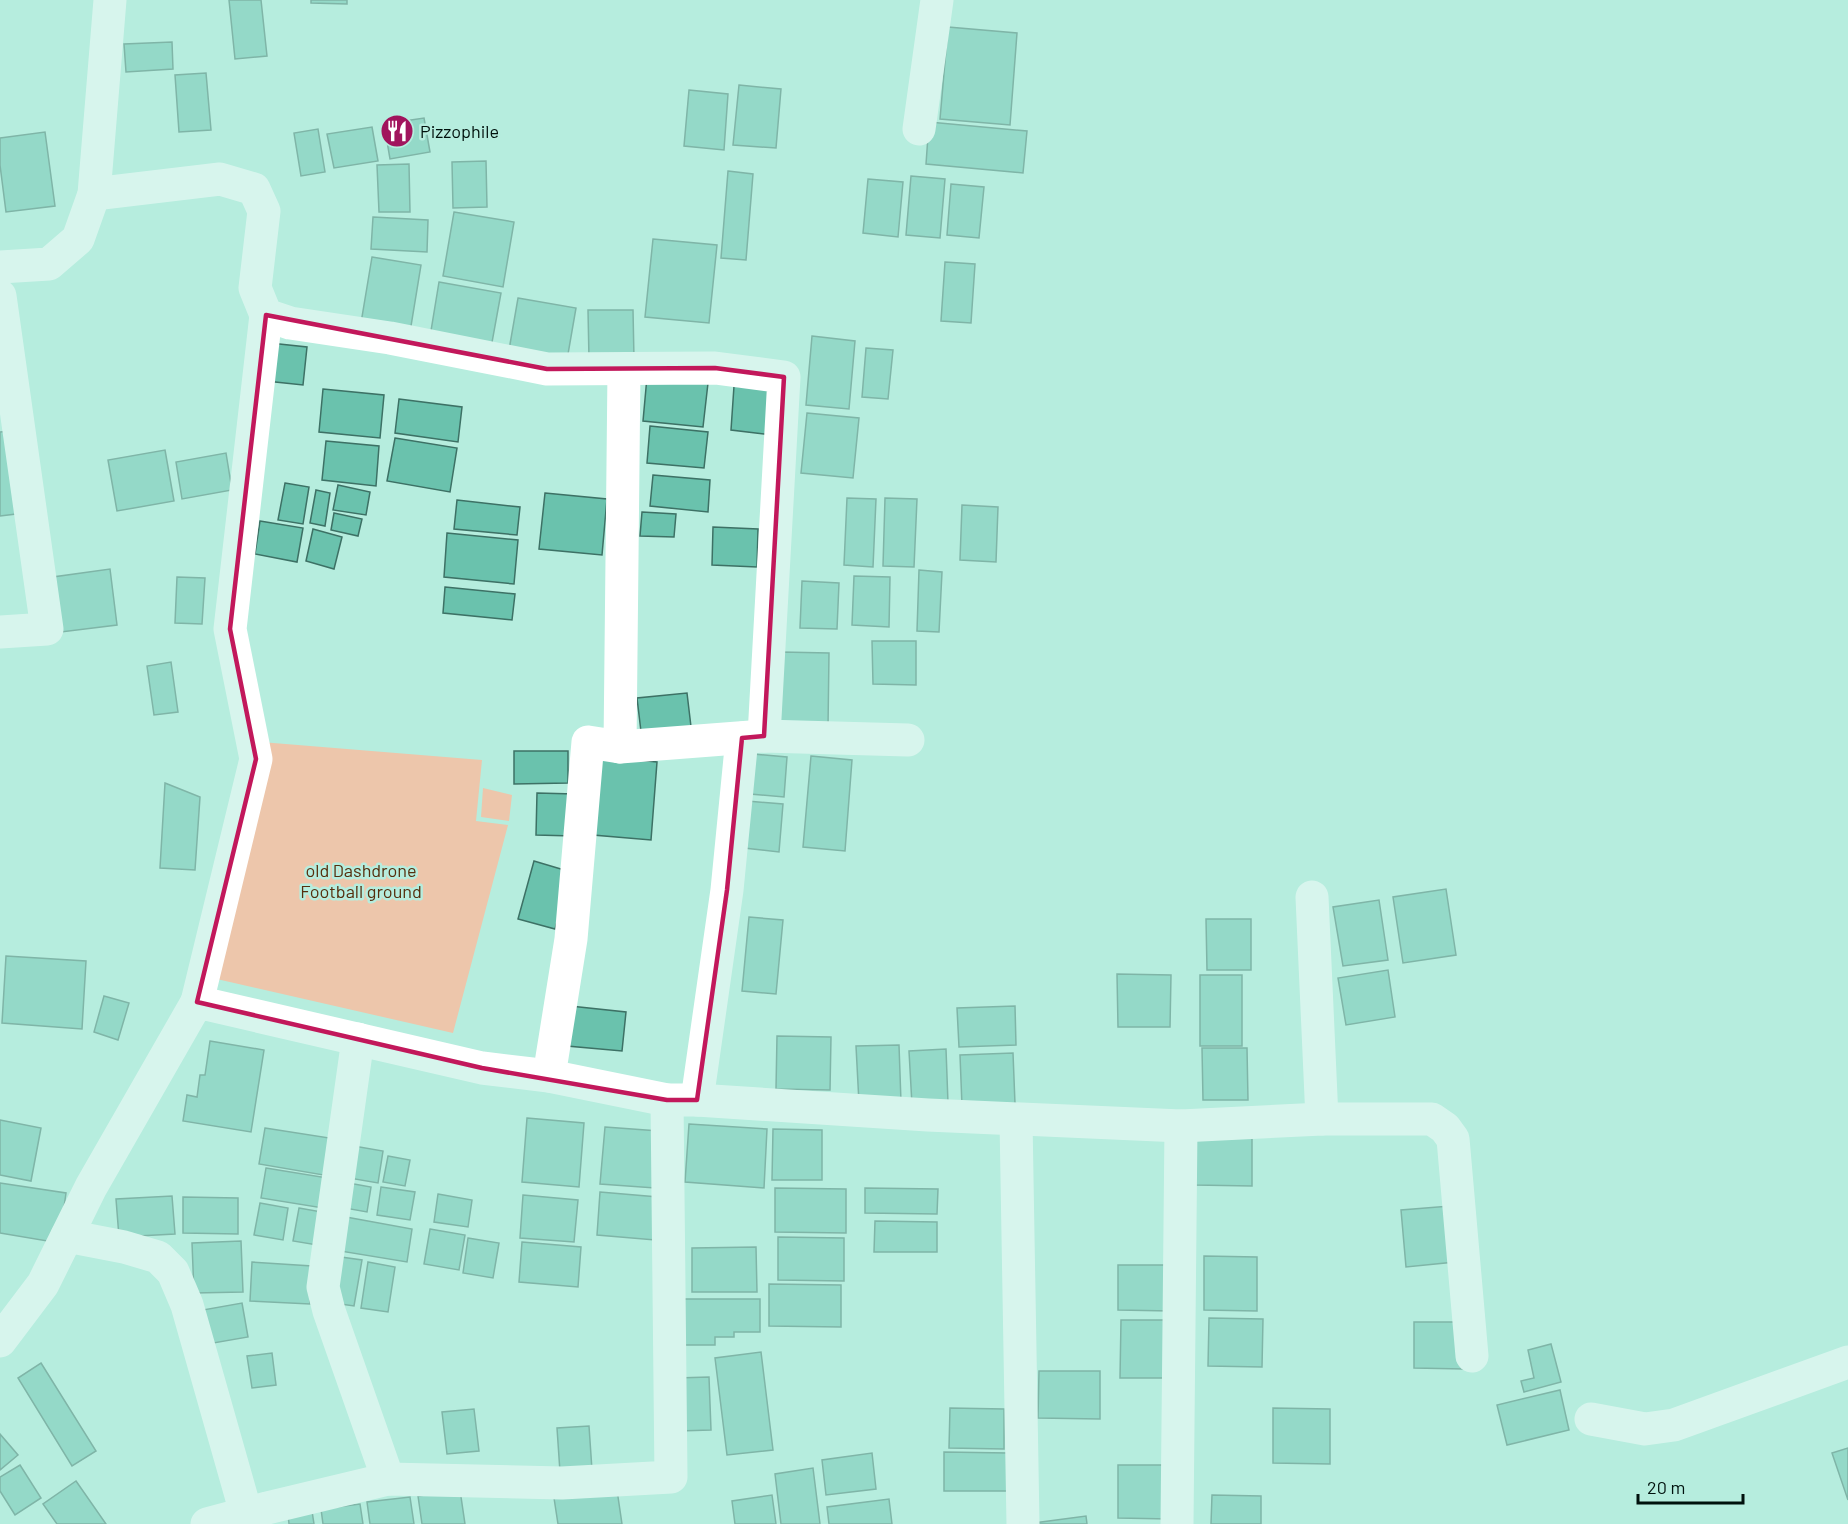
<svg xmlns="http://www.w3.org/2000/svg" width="1848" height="1524" viewBox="0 0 1848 1524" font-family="Barlow,sans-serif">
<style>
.green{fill:#edc6ab}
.building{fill:#6ac2ad;stroke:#3d7165;stroke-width:1.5}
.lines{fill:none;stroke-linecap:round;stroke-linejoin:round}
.minor{stroke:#fff;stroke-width:33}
.marked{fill:none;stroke:#c2185b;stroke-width:4.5;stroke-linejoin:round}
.labels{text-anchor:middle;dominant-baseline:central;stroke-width:5;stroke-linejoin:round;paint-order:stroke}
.poi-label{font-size:18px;fill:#00110d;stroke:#b6edde;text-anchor:start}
.park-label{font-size:18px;fill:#562f0e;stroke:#b6edde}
</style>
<rect width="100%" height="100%" fill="#b6edde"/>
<g class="green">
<polygon points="261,742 482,760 476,821 508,825 453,1033 208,977"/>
<polygon points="483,788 512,795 509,821 481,817"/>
</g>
<g class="building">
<polygon points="229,0 261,0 267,56 235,59"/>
<polygon points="311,0 347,0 347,4 311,3"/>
<polygon points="948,27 1017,33 1010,125 940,119"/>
<polygon points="172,42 173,69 126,72 124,44"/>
<polygon points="206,73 211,130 179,132 175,75"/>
<polygon points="739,85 781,89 776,148 733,145"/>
<polygon points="689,90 728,94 724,150 684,146"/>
<polygon points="424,118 430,152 390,159 384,124"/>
<polygon points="929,122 1027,131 1023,173 926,164"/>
<polygon points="372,127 378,161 334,168 327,134"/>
<polygon points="318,129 325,172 301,176 294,133"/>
<polygon points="45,132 55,206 6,212 0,165 0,138"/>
<polygon points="486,161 487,207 453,208 452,162"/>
<polygon points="409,164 410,212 379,212 377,165"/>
<polygon points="728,171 753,174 746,260 721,258"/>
<polygon points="911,176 945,179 940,238 906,235"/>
<polygon points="868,179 903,182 898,237 863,233"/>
<polygon points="951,184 984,187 979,238 947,235"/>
<polygon points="454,212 514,222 503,287 443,276"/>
<polygon points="373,217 428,220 427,252 371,249"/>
<polygon points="653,239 717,245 709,323 645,317"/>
<polygon points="372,257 421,265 410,332 361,323"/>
<polygon points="945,262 975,264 971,323 941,321"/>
<polygon points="439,282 501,293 491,348 430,337"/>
<polygon points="518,298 576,308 567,360 509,350"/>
<polygon points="588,310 633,310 634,359 589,359"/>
<polygon points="812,336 855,341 849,409 806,405"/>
<polygon points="270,343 307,347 303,385 266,381"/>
<polygon points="866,348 893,350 888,399 862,397"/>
<polygon points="647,377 708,383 703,427 643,421"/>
<polygon points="734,386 776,390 772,435 731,430"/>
<polygon points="323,389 384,395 380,438 319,432"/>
<polygon points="399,399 462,407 458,442 395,433"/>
<polygon points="807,413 859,418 853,478 801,473"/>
<polygon points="650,426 708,432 704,468 647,463"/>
<polygon points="12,431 24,513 0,516 0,432"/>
<polygon points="395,438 457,448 450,492 387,481"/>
<polygon points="326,441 379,446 376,486 322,480"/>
<polygon points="165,450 174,501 117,511 108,460"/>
<polygon points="226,453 232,490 182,499 176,462"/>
<polygon points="653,475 710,480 708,512 650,506"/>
<polygon points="285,483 309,487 303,524 278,520"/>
<polygon points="338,485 370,492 366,515 333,510"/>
<polygon points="316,490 330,493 325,526 310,523"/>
<polygon points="545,493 607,499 602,555 539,549"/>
<polygon points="847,498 876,499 873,567 844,565"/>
<polygon points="885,498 917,499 914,567 883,566"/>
<polygon points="457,500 520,507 517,535 454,529"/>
<polygon points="962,505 998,507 996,562 960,560"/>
<polygon points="642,512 676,514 674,537 640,536"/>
<polygon points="334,513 362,519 358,536 331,530"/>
<polygon points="260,521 303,528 297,562 255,554"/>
<polygon points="713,527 758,529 757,567 712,565"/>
<polygon points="313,529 342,537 334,569 306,561"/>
<polygon points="447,533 518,540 514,584 444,577"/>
<polygon points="110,569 117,625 61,632 53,577"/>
<polygon points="919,570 942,572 939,632 917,631"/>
<polygon points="854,576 890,577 889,627 852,625"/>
<polygon points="177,577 205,578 202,624 175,623"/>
<polygon points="802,581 839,583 837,629 800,628"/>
<polygon points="445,587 515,594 512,620 443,613"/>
<polygon points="872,641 916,641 916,685 873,684"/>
<polygon points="781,652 829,653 828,728 780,728"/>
<polygon points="171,662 178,712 154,715 147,666"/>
<polygon points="687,693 692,735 642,740 637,698"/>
<polygon points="514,751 568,751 568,783 514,784"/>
<polygon points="753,754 787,757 784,797 750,794"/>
<polygon points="599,756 657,762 651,840 593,835"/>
<polygon points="811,756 852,760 845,851 803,847"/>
<polygon points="165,783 200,797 195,870 160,868"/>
<polygon points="537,793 574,794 573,836 536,835"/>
<polygon points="747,801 783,804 779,852 744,848"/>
<polygon points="534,861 571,872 555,929 518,919"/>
<polygon points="1446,889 1456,955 1403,963 1393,897"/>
<polygon points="1379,900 1388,960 1343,966 1333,907"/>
<polygon points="749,917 783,920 776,994 742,991"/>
<polygon points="1206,919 1251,919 1251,970 1207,970"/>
<polygon points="6,956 86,961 82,1029 2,1023"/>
<polygon points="1388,970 1395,1017 1346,1025 1338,978"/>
<polygon points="1117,974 1171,975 1170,1027 1118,1027"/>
<rect x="1200" y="975" width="42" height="71"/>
<polygon points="104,996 129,1003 118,1040 94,1032"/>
<polygon points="570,1006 626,1012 622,1051 567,1046"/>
<polygon points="1015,1006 1016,1045 959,1047 957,1008"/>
<polygon points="777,1036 831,1037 830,1090 776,1089"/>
<polygon points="210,1041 264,1050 251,1132 183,1121 187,1095 197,1097 200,1075 205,1075"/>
<polygon points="899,1045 901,1102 859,1103 856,1046"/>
<polygon points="1202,1048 1247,1048 1248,1100 1203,1100"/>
<polygon points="946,1049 948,1103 912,1105 909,1051"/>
<polygon points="1013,1053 1015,1104 962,1106 960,1055"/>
<polygon points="527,1118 584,1123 579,1187 522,1182"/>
<polygon points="0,1120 41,1128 31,1181 0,1175"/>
<polygon points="689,1124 767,1129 764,1188 685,1182"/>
<polygon points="605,1127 659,1131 655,1188 600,1184"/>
<polygon points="265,1128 336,1139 329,1176 259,1164"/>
<polygon points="773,1129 822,1130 822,1180 772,1180"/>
<polygon points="1196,1132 1252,1133 1252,1186 1195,1185"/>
<polygon points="348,1145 383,1151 378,1183 343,1177"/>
<polygon points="388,1156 410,1160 405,1186 383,1182"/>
<polygon points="266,1168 334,1179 329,1209 261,1198"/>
<polygon points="343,1182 371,1187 367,1212 339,1207"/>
<polygon points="0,1183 66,1193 59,1243 0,1233"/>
<polygon points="381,1187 415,1192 410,1220 377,1215"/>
<polygon points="775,1188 846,1189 846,1233 775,1232"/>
<polygon points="865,1188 938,1189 937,1214 865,1213"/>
<polygon points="600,1192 658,1197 655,1240 597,1235"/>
<polygon points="438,1194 472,1200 468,1227 434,1222"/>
<polygon points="523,1195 578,1200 574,1242 520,1238"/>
<polygon points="172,1196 175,1234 119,1237 116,1199"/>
<polygon points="183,1197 238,1198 238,1234 183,1233"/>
<polygon points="260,1203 288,1208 283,1240 254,1235"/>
<polygon points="1450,1206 1455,1262 1406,1267 1401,1210"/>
<polygon points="299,1208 322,1212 317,1245 293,1241"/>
<polygon points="346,1217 412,1229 407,1262 340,1251"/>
<polygon points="875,1221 937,1222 937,1252 874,1252"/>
<polygon points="430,1229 465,1235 459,1270 424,1264"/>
<polygon points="778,1237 844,1238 844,1281 778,1280"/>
<polygon points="468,1238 499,1243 493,1278 463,1273"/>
<polygon points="241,1241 243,1292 194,1293 192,1243"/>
<polygon points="522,1242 581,1247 578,1287 519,1282"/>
<polygon points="756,1247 757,1292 692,1292 692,1248"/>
<polygon points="1204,1256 1257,1257 1257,1311 1204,1310"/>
<polygon points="341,1257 362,1260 354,1306 334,1303"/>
<polygon points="252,1262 312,1266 310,1304 250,1301"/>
<polygon points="368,1262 395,1267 388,1312 361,1308"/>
<polygon points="1118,1265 1172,1265 1171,1311 1118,1310"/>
<polygon points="769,1284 841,1285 841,1327 769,1326"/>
<polygon points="684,1299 760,1299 760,1332 734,1332 734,1337 715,1337 715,1345 684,1345"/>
<polygon points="242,1303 248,1337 202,1345 197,1311"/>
<polygon points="1209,1318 1263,1319 1262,1367 1208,1366"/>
<polygon points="1121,1320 1167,1320 1166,1378 1120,1378"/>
<polygon points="1414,1322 1464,1322 1464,1369 1414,1368"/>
<polygon points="1551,1344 1561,1382 1524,1392 1521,1381 1534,1378 1528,1350"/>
<polygon points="761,1352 773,1450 727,1455 715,1358"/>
<polygon points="272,1353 276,1385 252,1388 247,1356"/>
<polygon points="41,1363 96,1451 72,1466 18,1378"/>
<polygon points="1039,1371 1100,1371 1100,1419 1038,1418"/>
<polygon points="709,1377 711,1430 678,1431 676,1378"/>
<polygon points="1560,1390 1569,1430 1507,1445 1497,1405"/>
<polygon points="950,1408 1004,1409 1004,1449 949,1448"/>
<polygon points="1273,1408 1330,1409 1330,1464 1273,1463"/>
<polygon points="474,1409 479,1451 447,1454 442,1412"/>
<polygon points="589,1426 592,1470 560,1472 557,1428"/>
<polygon points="0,1434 18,1455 0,1470"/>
<polygon points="1848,1448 1848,1500 1832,1453"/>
<polygon points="944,1452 1008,1453 1008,1491 944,1491"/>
<polygon points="872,1453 876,1489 826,1495 822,1460"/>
<polygon points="20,1465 41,1498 15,1515 0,1491 0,1477"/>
<polygon points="1118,1465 1169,1465 1169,1519 1118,1518"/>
<polygon points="813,1468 820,1524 781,1524 775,1474"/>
<polygon points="76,1481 106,1524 57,1524 43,1504"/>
<polygon points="460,1490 465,1524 422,1524 418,1496"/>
<polygon points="617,1490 622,1524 558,1524 554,1498"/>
<polygon points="772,1495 776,1524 735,1524 732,1501"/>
<polygon points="1212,1495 1261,1496 1261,1524 1211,1524"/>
<polygon points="410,1497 414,1524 370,1524 367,1502"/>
<polygon points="889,1499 892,1524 829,1524 827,1507"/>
<polygon points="360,1504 363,1524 323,1524 321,1509"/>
<polygon points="312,1511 314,1524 289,1524 288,1514"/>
<polygon points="1086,1516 1087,1524 1034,1524 1034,1523"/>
</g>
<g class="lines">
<g class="minor">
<polyline points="919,129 937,0"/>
<polyline points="94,194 220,179 254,189 264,211 255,288 266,315 290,323 390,338 547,369 715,368 784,377 764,736"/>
<polyline points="0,267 49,264 78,239 94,194 110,0"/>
<polyline points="0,296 47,629 0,632"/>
<polyline points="620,747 764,736 908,740"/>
<polyline points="1312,897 1322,1119"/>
<polyline points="197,1002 256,759 230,629 266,315"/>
<polyline points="358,1039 323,1287 329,1311 388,1479"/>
<polyline points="549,1076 571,939 588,742 620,747 624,369"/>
<polyline points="697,1100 727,890 742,738"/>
<polyline points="1016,1120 1023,1524"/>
<polyline points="67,1236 124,1247 158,1257 173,1272 187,1305 246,1513"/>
<polyline points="0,1341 43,1284 91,1187 197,1002 482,1068 549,1076 667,1100 697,1100 928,1115 1181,1126 1322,1119 1432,1119 1445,1128 1453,1139 1472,1356"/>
<polyline points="1591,1419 1645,1429 1674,1425 1848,1362"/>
<polyline points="207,1524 267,1508 388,1479 562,1483 671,1477 667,1100"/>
<polyline points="1177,1524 1181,1126"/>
</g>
</g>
<path d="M0 0H1848V1524H0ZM 266,315 L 547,369 L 715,368 L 784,377 L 764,736 L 742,738 L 727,890 L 697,1100 L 667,1100 L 482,1068 L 197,1002 L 256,759 L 230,629 Z" fill="#b6edde" fill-opacity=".55" fill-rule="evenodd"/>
<path class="marked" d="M 266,315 L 547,369 L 715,368 L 784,377 L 764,736 L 742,738 L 727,890 L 697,1100 L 667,1100 L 482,1068 L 197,1002 L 256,759 L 230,629 Z"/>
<defs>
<g id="restaurant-disc" transform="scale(1.725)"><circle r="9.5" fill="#a1145d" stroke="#b6edde"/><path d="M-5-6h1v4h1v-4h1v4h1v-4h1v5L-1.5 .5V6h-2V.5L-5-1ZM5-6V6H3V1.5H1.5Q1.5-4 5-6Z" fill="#fff"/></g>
</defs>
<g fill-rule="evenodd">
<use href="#restaurant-disc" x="397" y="131"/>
</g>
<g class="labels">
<g class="poi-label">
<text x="420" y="131">Pizzophile</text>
</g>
<g class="park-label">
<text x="361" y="870">old Dashdrone<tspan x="361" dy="21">Football ground</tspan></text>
</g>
</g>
<path d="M1638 1494v9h105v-9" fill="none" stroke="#00110d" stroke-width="3"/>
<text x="1647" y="1494" font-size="18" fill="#00110d" stroke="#b6edde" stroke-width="4.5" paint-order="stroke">20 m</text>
</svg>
